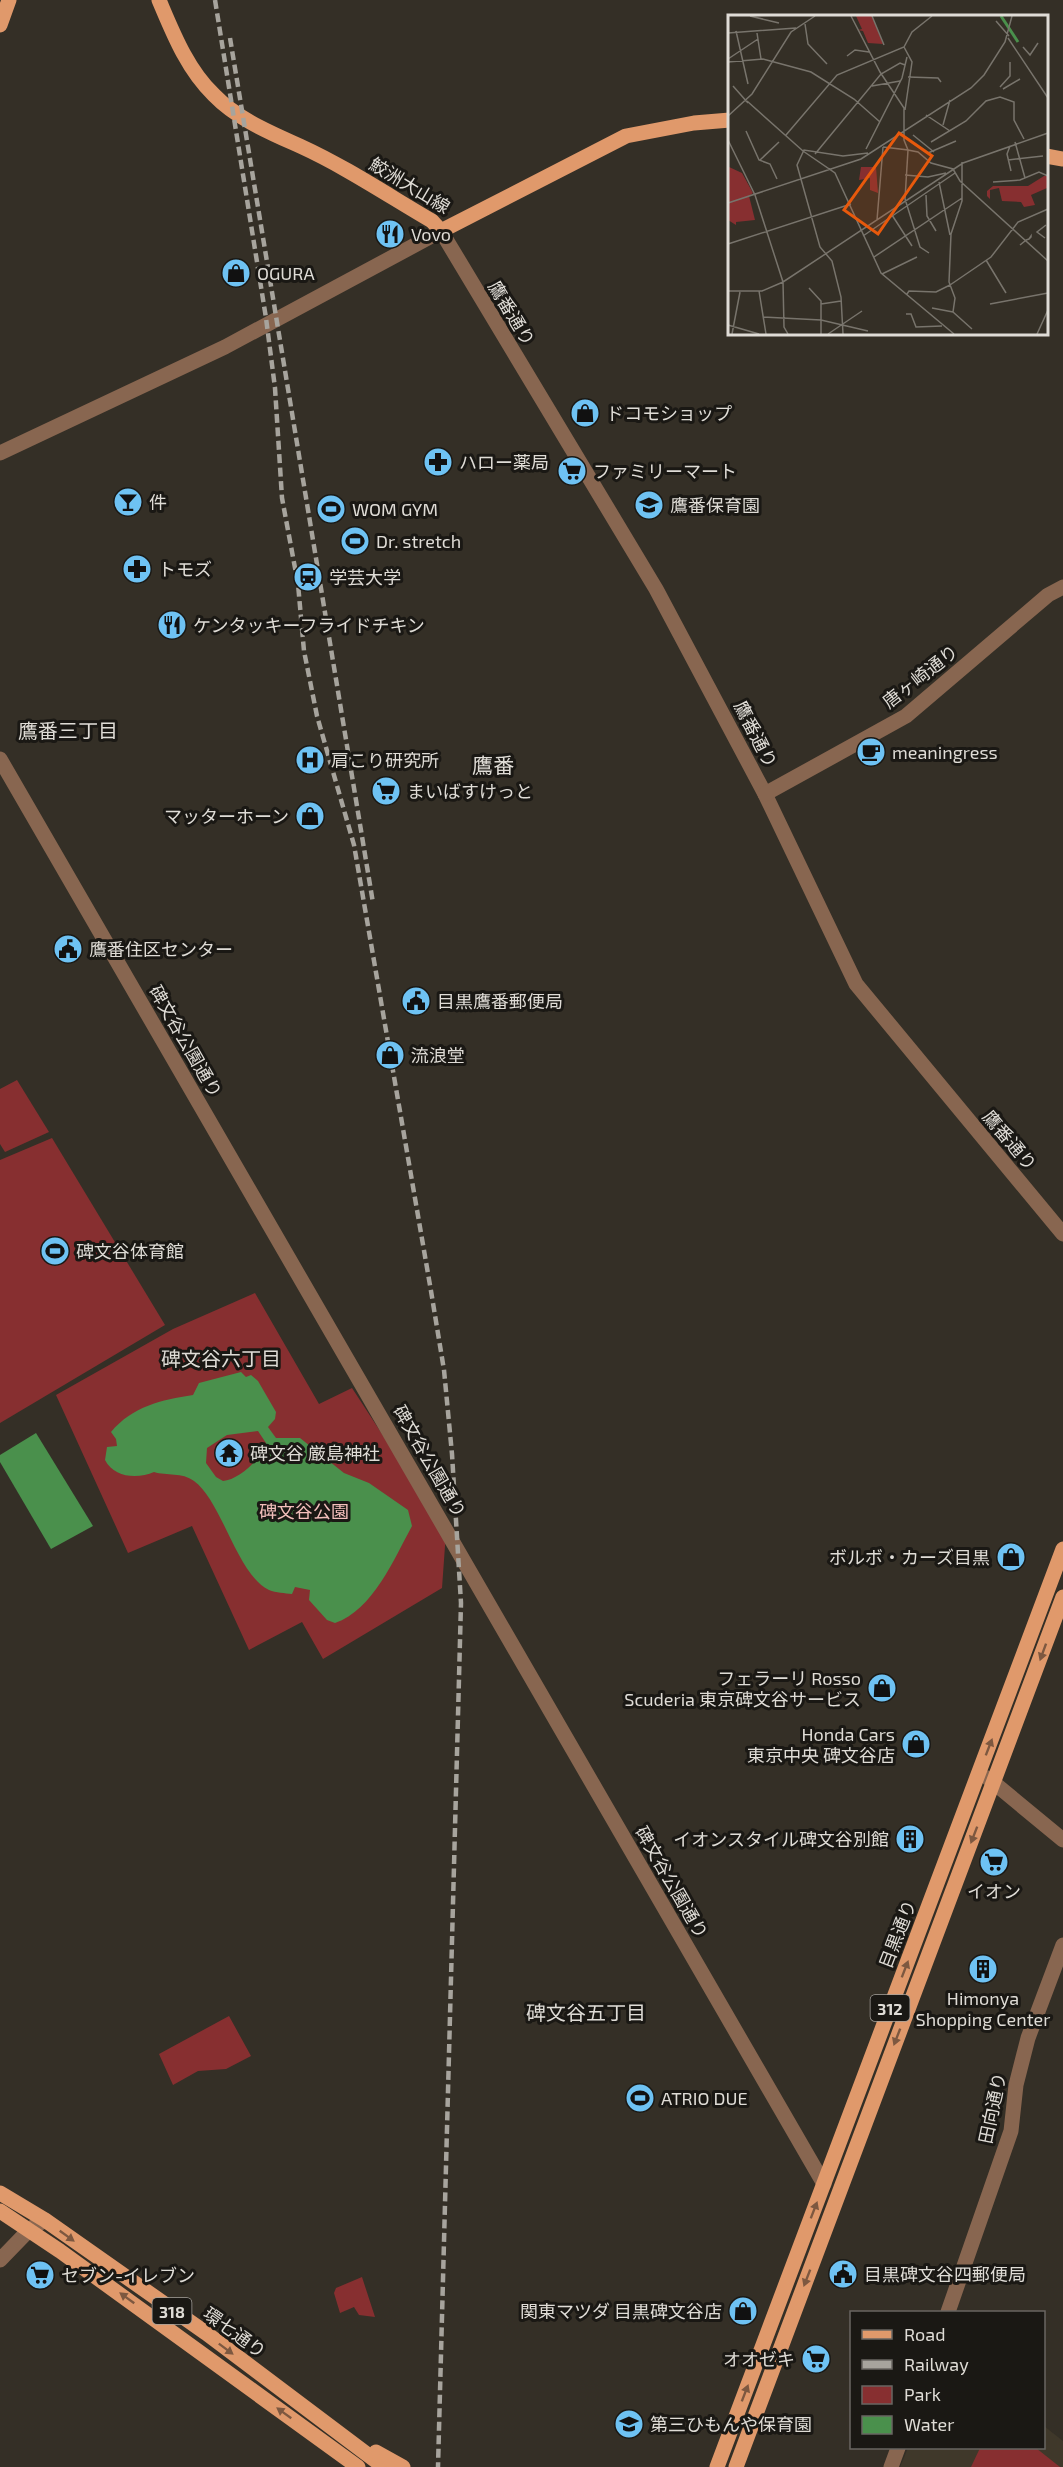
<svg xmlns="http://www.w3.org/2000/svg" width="1063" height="2467" viewBox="0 0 1063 2467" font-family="'Exo 2','Noto Sans JP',sans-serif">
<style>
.built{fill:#3f382a}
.green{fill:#872f30}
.water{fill:#4a904c;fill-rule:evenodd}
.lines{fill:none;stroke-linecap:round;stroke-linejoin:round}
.minor{stroke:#886650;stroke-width:15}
.major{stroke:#e0996b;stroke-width:15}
.rail{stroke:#a7a49d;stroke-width:4.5;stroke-dasharray:9 4.5;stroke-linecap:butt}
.oneway{fill:#7d5840}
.labels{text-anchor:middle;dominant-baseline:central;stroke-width:6;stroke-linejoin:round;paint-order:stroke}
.shield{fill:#1a1814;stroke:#a4a19c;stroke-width:1.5}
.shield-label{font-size:16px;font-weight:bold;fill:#dfdcd6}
.street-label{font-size:18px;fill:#dfdcd6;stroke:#1a1814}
.poi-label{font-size:18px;fill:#dfdcd6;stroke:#1a1814;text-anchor:start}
.park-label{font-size:18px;fill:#f3bfbb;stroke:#1a1814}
.neighbourhood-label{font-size:20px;fill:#dfdcd6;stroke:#1a1814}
.quarter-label{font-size:21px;fill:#dfdcd6;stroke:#1a1814}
.inset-river{fill:none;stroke:#4a904c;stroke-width:3}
.inset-road{fill:none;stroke:#78746c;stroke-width:1.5}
.view{fill:#e8590c;fill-opacity:0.15;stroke:#e8590c;stroke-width:3}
.inset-edge{fill:none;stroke:#dfdcd6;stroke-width:3}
</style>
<rect width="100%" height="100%" fill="#342f26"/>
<polygon class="built" points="1044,2426 1063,2441 1063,2467 900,2467 908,2448 1044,2448"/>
<g class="green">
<polygon points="17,1080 49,1132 5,1152 0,1144 0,1089"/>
<polygon points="52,1138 165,1325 0,1423 0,1160"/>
<polygon points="255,1293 319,1404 352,1388 446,1532 442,1588 323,1659 302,1622 249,1650 192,1526 128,1553 56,1395 173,1329"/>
<polygon points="229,2016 251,2056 226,2069 198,2071 173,2085 159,2054"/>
<polygon points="362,2277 375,2317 359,2315 354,2307 340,2313 334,2293 336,2288"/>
<polygon points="980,2448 1036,2448 1060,2467 971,2467"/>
</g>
<g class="water">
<path d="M 241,1372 L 246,1377 L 251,1375 L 258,1381 L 276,1412 L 275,1419 L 268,1427 L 276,1438 L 300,1438 L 344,1473 L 369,1483 L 408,1510 L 412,1526 C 394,1559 373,1610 335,1623 L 327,1620 L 309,1600 L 310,1590 L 295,1587 L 292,1594 C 285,1593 276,1593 269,1590 C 237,1575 222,1501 194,1481 C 182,1472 167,1476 154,1472 C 138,1479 114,1478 105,1460 L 107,1447 L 117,1446 L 116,1439 L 111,1432 C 133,1406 161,1400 193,1395 L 199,1383 ZM 258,1431 L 266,1443 C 262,1458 239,1480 223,1481 L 216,1477 L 206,1463 L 207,1448 L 227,1435 Z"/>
<polygon points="36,1433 93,1526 51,1549 0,1462 0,1455"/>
</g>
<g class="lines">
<g class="minor">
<polyline points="0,453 225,347 441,231 656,589 765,794 856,984 1063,1234"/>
<polyline points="0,759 824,2184"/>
<polyline points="765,794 906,716 1048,595 1063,587"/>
<polyline points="988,1778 1063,1840"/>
<polyline points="0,2260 30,2229 45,2220"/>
<polyline points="948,2312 1011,2131 1016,2085 1028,2038 1063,1945"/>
<polyline points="891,2467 898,2448"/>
</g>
<g class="major">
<path d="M 159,0 C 173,33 187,69 214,95 C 237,119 271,133 300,146 C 346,167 389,196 432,221 L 441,231 L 626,136 L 694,123 L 730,120"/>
<polyline points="0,25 9,0"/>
<polyline points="1046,156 1063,159"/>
<polyline points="0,2193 45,2220 206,2333 384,2467"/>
<polyline points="0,2211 60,2251 358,2467"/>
<polyline points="376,2452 403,2467"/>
<polyline points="717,2467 1063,1549"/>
<polyline points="736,2467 1063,1597"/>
</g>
<g class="rail">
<polyline points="215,0 266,318 275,388 282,498 298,584 304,651 317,716 354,845 431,1291 444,1370 452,1454 461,1603 438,2467"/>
<polyline points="230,38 373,903"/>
</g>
</g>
<defs><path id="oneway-solid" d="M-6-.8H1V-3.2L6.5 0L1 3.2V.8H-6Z" transform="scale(1.5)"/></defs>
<g class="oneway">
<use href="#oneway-solid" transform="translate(1043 1652) rotate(110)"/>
<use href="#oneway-solid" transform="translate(989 1747) rotate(-69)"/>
<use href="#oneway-solid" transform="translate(974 1835) rotate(111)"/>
<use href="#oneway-solid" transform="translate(905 1969) rotate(-69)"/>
<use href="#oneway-solid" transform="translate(897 2037) rotate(111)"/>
<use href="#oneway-solid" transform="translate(814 2210) rotate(-69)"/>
<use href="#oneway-solid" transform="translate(67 2236) rotate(36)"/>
<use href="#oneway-solid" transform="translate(807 2278) rotate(111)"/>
<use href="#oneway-solid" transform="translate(127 2298) rotate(-144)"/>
<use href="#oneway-solid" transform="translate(226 2349) rotate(37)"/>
<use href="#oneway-solid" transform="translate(745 2393) rotate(-69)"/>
<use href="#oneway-solid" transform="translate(284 2413) rotate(-144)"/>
</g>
<defs>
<g id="restaurant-disc" transform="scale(1.5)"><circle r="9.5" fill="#6ec2f3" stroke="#1a1814"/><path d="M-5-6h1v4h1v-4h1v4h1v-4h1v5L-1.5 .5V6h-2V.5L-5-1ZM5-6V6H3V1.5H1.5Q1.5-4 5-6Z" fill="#111"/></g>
<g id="shop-disc" transform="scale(1.5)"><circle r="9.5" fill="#6ec2f3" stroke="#1a1814"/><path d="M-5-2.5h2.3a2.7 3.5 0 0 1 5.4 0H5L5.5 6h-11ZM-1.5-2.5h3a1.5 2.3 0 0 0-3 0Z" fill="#111"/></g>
<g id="pharmacy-disc" transform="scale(1.5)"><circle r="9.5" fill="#6ec2f3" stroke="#1a1814"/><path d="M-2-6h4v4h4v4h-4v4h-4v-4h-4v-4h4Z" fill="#111"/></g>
<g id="supermarket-disc" transform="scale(1.5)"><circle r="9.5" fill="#6ec2f3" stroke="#1a1814"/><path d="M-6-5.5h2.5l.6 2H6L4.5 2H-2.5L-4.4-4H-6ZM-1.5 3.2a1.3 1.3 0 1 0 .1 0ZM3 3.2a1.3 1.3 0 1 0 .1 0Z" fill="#111"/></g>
<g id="bar-disc" transform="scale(1.5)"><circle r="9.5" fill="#6ec2f3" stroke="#1a1814"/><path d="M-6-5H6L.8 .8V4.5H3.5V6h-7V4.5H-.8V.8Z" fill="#111"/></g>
<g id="school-disc" transform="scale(1.5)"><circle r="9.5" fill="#6ec2f3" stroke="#1a1814"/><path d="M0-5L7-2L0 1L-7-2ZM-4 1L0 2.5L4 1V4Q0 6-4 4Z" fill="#111"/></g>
<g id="stadium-disc" transform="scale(1.5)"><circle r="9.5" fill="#6ec2f3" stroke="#1a1814"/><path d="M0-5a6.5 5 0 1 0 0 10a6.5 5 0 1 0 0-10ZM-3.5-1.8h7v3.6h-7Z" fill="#111"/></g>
<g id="station-disc" transform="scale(1.5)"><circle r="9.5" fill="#6ec2f3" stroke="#1a1814"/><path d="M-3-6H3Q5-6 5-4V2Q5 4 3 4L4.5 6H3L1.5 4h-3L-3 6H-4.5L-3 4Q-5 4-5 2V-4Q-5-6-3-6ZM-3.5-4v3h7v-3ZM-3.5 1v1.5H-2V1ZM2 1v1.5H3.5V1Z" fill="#111"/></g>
<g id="cafe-disc" transform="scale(1.5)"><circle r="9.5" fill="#6ec2f3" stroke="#1a1814"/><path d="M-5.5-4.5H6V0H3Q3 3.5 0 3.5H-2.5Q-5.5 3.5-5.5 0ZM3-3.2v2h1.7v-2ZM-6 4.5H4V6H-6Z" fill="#111"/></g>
<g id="hospital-disc" transform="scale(1.5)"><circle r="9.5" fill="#6ec2f3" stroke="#1a1814"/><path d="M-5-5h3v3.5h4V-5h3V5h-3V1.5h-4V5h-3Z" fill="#111"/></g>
<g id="civic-disc" transform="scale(1.5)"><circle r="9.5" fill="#6ec2f3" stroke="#1a1814"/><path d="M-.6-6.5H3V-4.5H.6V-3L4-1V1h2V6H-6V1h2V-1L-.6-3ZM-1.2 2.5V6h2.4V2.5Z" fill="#111"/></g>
<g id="temple-disc" transform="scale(1.5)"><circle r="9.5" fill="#6ec2f3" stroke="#1a1814"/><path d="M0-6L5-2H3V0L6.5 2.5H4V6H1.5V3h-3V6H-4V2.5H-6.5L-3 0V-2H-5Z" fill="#111"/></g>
<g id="building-disc" transform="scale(1.5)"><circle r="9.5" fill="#6ec2f3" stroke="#1a1814"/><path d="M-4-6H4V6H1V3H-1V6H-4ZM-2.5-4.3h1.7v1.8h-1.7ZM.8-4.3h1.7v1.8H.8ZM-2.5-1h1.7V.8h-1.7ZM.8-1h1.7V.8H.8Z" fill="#111"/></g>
</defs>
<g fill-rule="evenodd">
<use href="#restaurant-disc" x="390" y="234"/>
<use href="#shop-disc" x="236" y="273"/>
<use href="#shop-disc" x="585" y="413"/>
<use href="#pharmacy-disc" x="438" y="462"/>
<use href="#supermarket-disc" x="572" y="471"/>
<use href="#bar-disc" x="128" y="502"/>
<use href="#school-disc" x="649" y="505"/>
<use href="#stadium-disc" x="331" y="509"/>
<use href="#stadium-disc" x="355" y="541"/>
<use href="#pharmacy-disc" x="137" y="569"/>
<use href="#station-disc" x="308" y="577"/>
<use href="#restaurant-disc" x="172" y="625"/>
<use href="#cafe-disc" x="871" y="752"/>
<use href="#hospital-disc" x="310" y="760"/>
<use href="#supermarket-disc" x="386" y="791"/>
<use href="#shop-disc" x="310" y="816"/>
<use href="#civic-disc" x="68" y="949"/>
<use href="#civic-disc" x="416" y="1001"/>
<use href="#shop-disc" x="390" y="1055"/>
<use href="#stadium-disc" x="55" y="1251"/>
<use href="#temple-disc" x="229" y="1453"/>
<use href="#shop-disc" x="1011" y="1557"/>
<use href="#shop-disc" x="882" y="1688"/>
<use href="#shop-disc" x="916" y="1744"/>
<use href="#building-disc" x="910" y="1839"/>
<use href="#supermarket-disc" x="994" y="1862"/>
<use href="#building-disc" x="983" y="1969"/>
<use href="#stadium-disc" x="640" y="2098"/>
<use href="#civic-disc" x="843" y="2274"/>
<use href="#supermarket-disc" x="40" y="2275"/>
<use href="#shop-disc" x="743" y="2311"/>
<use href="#supermarket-disc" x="816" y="2359"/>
<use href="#school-disc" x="629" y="2424"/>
</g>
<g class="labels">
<g class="shield">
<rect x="870.5" y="1995" width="39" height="26" rx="4.5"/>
<rect x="152.5" y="2298" width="39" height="26" rx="4.5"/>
</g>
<g class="shield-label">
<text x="890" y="2008">312</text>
<text x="172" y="2311">318</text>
</g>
<g class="street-label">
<text transform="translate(410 185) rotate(31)">鮫洲大山線</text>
<text transform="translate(512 313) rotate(59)">鷹番通り</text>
<text transform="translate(920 676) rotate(-38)">唐ヶ崎通り</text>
<text transform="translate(756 734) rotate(63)">鷹番通り</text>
<text transform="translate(186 1041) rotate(60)">碑文谷公園通り</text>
<text transform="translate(1010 1140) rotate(50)">鷹番通り</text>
<text transform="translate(430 1461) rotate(60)">碑文谷公園通り</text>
<text transform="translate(672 1882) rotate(60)">碑文谷公園通り</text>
<text transform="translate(897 1934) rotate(-69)">目黒通り</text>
<text transform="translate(992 2108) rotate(-78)">田向通り</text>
<text transform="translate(235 2332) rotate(36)">環七通り</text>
</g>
<g class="poi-label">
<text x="411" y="234">Vovo</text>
<text x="257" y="273">OGURA</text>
<text x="606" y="413">ドコモショップ</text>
<text x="459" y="462">ハロー薬局</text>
<text x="593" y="471">ファミリーマート</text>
<text x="149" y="502">件</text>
<text x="670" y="505">鷹番保育園</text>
<text x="352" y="509">WOM GYM</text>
<text x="376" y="541">Dr. stretch</text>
<text x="158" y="569">トモズ</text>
<text x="329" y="577">学芸大学</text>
<text x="193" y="625">ケンタッキーフライドチキン</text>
<text x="892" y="752">meaningress</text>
<text x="331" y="760">肩こり研究所</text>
<text x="407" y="791">まいばすけっと</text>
<text x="289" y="816" text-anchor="end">マッターホーン</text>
<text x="89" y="949">鷹番住区センター</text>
<text x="437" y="1001">目黒鷹番郵便局</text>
<text x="411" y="1055">流浪堂</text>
<text x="76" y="1251">碑文谷体育館</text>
<text x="250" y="1453">碑文谷 厳島神社</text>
<text x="990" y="1557" text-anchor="end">ボルボ・カーズ目黒</text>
<text x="861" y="1678" text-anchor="end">フェラーリ Rosso<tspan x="861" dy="21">Scuderia 東京碑文谷サービス</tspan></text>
<text x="895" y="1734" text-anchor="end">Honda Cars<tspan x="895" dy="21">東京中央 碑文谷店</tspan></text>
<text x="889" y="1839" text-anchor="end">イオンスタイル碑文谷別館</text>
<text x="994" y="1891" text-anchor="middle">イオン</text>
<text x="983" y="1998" text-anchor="middle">Himonya<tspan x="983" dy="21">Shopping Center</tspan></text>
<text x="661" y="2098">ATRIO DUE</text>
<text x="864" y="2274">目黒碑文谷四郵便局</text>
<text x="61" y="2275">セブン-イレブン</text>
<text x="722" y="2311" text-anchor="end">関東マツダ 目黒碑文谷店</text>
<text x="795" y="2359" text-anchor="end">オオゼキ</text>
<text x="650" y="2424">第三ひもんや保育園</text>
</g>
<g class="park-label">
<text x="304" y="1511">碑文谷公園</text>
</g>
<g class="neighbourhood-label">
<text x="68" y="730">鷹番三丁目</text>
<text x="221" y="1358">碑文谷六丁目</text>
<text x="586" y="2012">碑文谷五丁目</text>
</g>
<g class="quarter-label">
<text x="493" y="764">鷹番</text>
</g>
</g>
<g transform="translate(728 15)">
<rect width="320" height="320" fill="#342f26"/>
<path d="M 128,1 L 144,1 L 155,29 L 140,28 L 135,16 L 130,15 L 134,14 ZM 0,143 L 1,152 L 14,158 L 25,178 L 21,181 L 27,205 L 8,207 L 8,210 L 0,205 ZM 133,152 L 148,152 L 150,178 L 142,175 L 142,163 L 131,165 ZM 316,161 L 319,161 L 319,173 L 303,180 L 307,190 L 296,192 L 293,187 L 274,186 L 271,173 L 262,175 L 262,184 L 259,181 L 259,176 L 265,171 L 300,171 Z" fill="#872f30"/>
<path class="inset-river" d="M 273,1 L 290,27"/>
<path class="inset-road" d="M 22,1 L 51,8M 123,1 L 152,57 L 176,93 L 176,125 L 180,135 L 190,137 L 203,148 L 225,154 L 232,166 L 320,246M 144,1 L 156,30M 268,6 L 281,21M 77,9 L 80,29 L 99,49M 8,16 L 20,69M 0,18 L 68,13M 29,18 L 33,44M 280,23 L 320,83M 176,32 L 184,47 L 177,95M 295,32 L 302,40 L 310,28M 119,41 L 127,35 L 141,37M 0,44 L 30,24M 0,47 L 35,44 L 83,57 L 126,84 L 152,107M 180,62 L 210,63 L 213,67M 5,71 L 20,88M 144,71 L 172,66M 272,72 L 282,61 L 282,47M 275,74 L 292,64M 19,86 L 75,136 L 107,158 L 153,258 L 226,319M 198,100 L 222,116M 0,101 L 24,79 L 63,17 L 87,1M 215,110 L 222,85M 18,116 L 31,145 L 42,149 L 49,164M 58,120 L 109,60 L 176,32 L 184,17 L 204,1M 185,120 L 206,137M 0,125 L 27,180 L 55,267 L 56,312 L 60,319M 203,127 L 238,106 L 258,86 L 272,82 L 286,87 L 286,105 L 296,124M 287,127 L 297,163M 282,131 L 279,139 L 283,156M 155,132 L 180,135 L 177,184 L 192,232 L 201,238M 138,134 L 174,63 L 179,42M 200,138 L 228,126M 87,139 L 153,59 L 172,48 L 177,50M 32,145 L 51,127M 280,145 L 315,141M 177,160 L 200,162 L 218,158M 211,167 L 222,220M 265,167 L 292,165 L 311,157 L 320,161M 198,180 L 199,201 L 208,216M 0,188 L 133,144 L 243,73 L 256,60 L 277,27 L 284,1M 164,200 L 184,231M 149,205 L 155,132M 135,221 L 227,158M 317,223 L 309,217 L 318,210M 0,229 L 123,189M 292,230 L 297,226 L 298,226 L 298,225 L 301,224 L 303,222 L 303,221 L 301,224M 146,242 L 234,183M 258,245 L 278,278M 154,259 L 189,242M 222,270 L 263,242 L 290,207 L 320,194M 81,273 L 93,286 L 93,319M 0,276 L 34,276 L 55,267 L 235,148 L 320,118M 31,276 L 38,319M 179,279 L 181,276 L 208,277 L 222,270M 93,289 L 113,286M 262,289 L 320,278M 204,293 L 225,297M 225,297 L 227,283 L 221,267 L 223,219 L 234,186 L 234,147M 225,297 L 244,314M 178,299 L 183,299 L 188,312 L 214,311M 35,302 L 93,305 L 140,316M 0,310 L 31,319M 4,319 L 12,277M 100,319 L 134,296M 115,319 L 113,282 L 104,246 L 92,232 L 69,150 L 76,135 L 115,141 L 140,138M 309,319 L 320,295"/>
<path class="view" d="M 171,118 L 204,141 L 150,219 L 116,195 Z"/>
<rect width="320" height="320" class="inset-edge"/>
</g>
<rect x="850" y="2311" width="195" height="138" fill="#1a1814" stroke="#696662" stroke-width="1.5"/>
<rect x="862" y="2330" width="30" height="9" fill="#e0996b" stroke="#696662" stroke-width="1.5"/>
<text x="904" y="2341" font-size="18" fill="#dfdcd6">Road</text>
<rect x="862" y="2360" width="30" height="9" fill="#a7a49d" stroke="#696662" stroke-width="1.5"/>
<text x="904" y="2371" font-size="18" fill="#dfdcd6">Railway</text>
<rect x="862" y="2386" width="30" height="18" fill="#872f30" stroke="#696662" stroke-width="1.5"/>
<text x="904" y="2401" font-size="18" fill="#dfdcd6">Park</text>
<rect x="862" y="2416" width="30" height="18" fill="#4a904c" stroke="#696662" stroke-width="1.5"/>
<text x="904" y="2431" font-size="18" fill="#dfdcd6">Water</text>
</svg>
